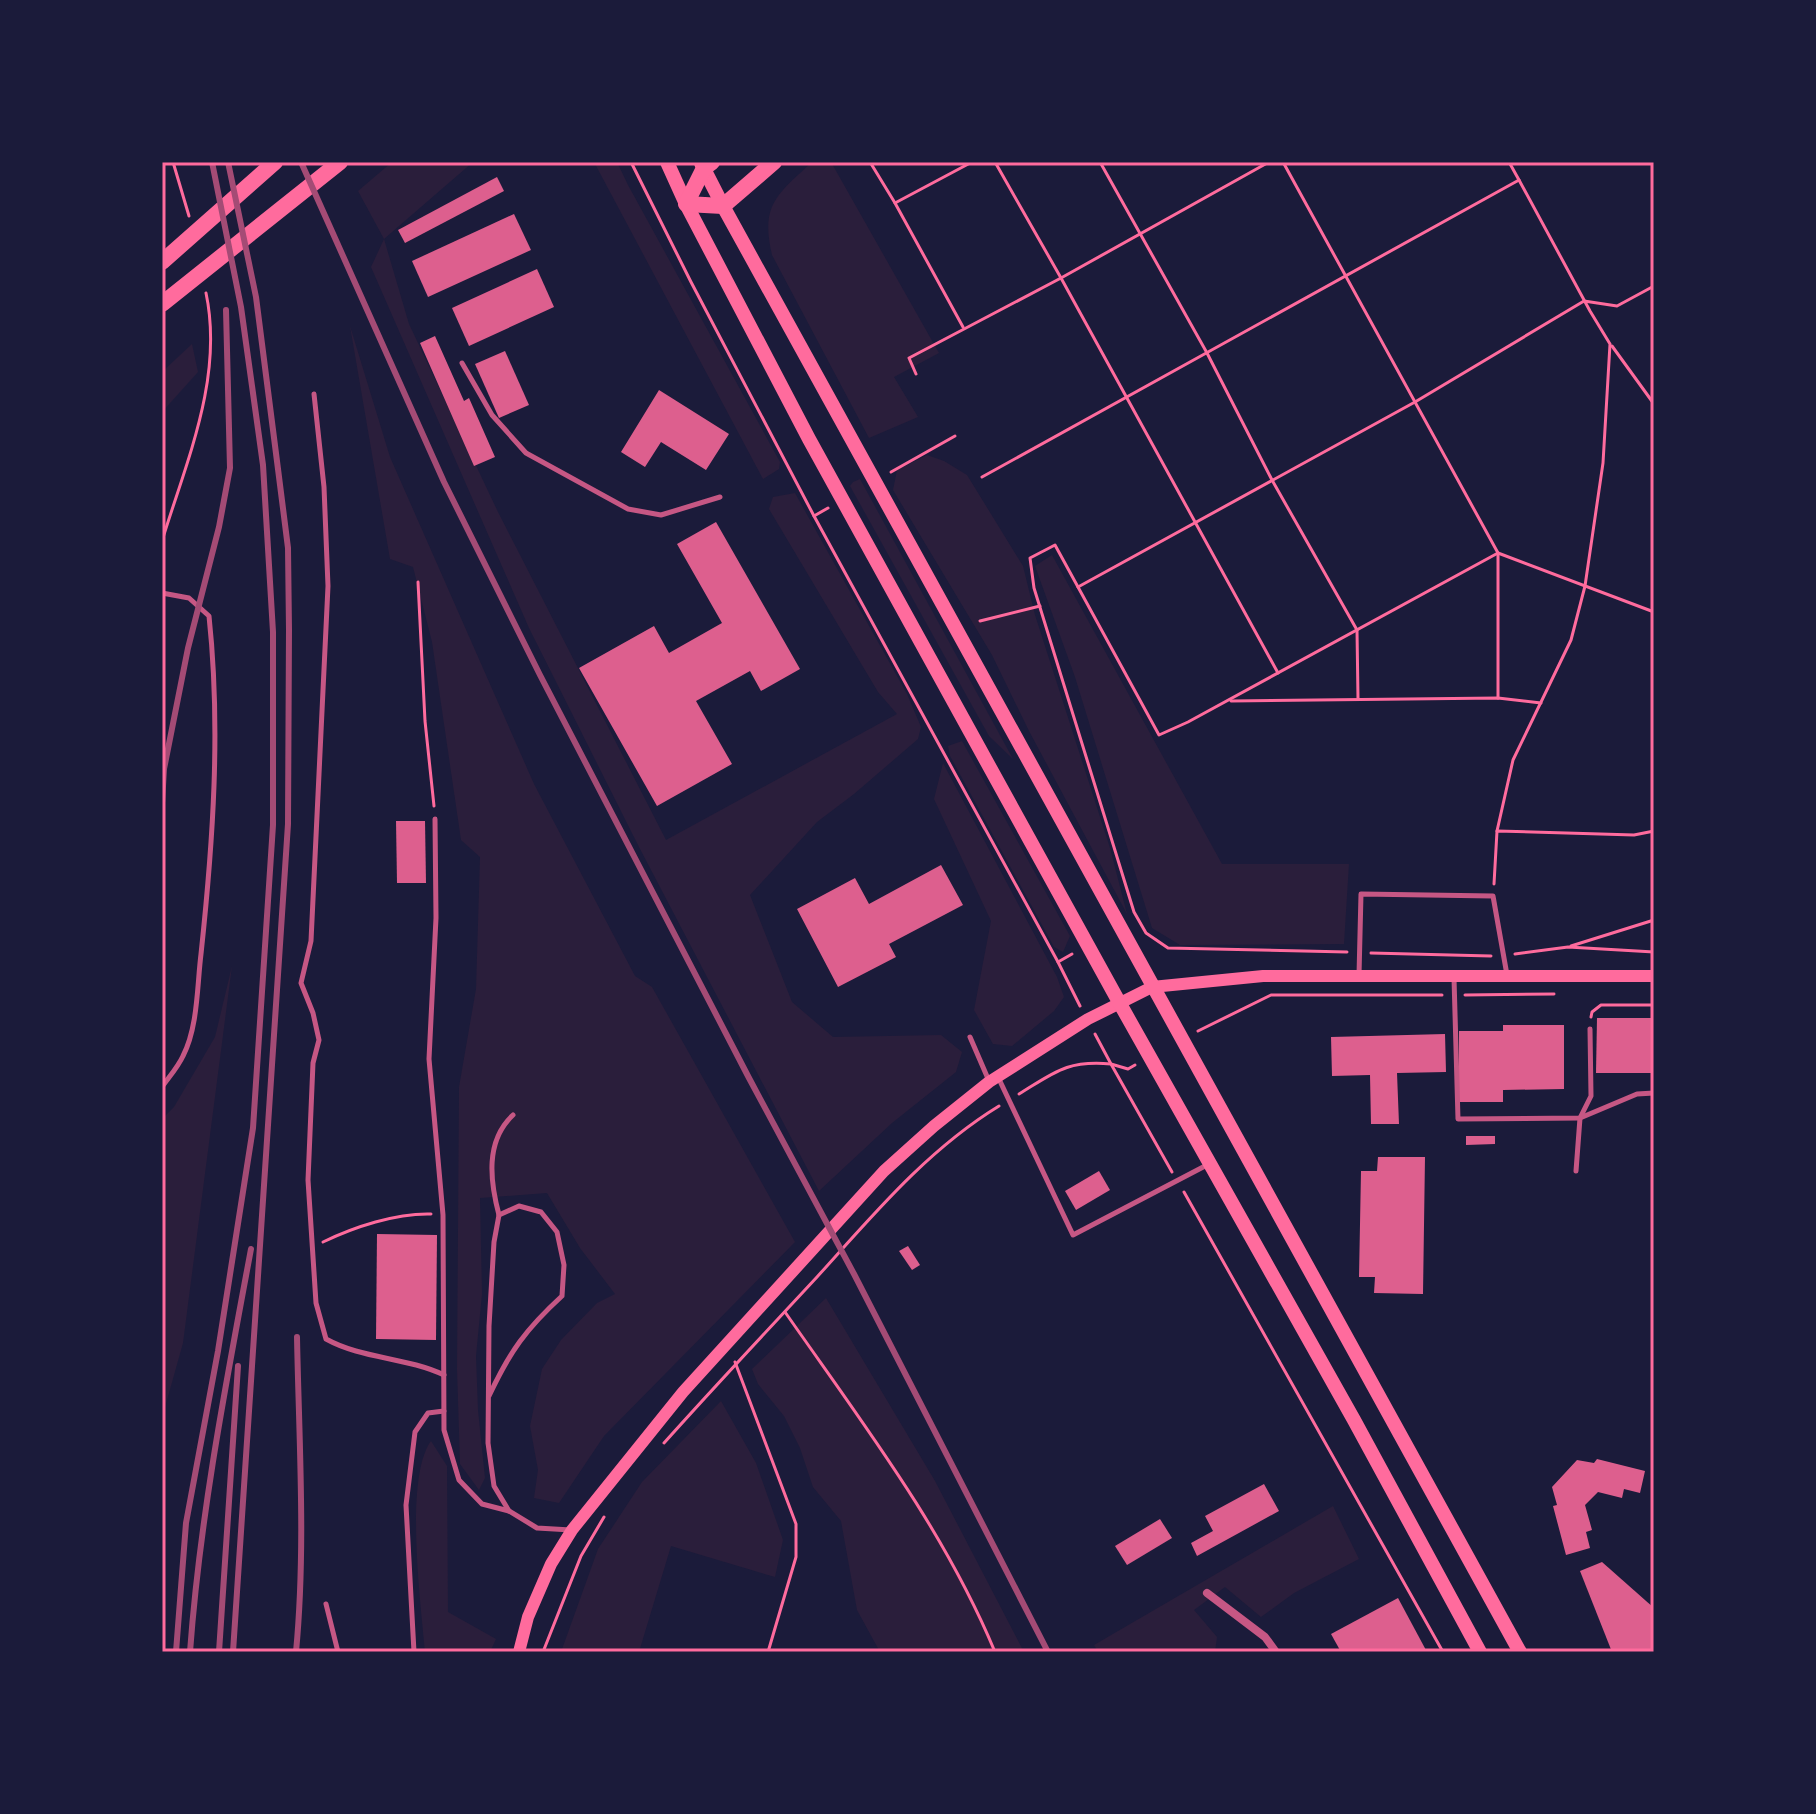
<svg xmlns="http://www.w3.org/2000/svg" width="1816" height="1814" viewBox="0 0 1816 1814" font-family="'DM Sans',sans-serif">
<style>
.green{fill:#2a1e3b}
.building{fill:#dd5f8e}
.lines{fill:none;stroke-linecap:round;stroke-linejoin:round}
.path{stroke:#ff6b9d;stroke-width:3}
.service{stroke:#c65784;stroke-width:5}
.minor{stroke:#c65784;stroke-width:8}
.secondary{stroke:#ff6b9d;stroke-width:12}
.primary{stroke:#ff6b9d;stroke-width:14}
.trunk{stroke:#ff6b9d;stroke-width:16}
.rail{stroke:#a44b75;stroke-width:6}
.neatline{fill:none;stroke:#ff6b9d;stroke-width:3}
</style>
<rect width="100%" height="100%" fill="#1b1b3a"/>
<g class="green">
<polygon points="392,162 473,162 384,239 409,324 498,512 666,840 897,714 878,692 769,509 773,497 795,493 907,694 921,727 918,739 854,794 817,822 750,895 792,1002 833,1037 941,1035 962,1052 956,1072 892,1123 819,1191 639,847 529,628 371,267 384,239 358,191"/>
<polygon points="594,162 617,162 628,185 780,462 779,469 763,479"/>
<path d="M 812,162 L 831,162 L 939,353 L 894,377 L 918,417 L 869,438 L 772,255 C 760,204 778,194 812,162 Z"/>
<polygon points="350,326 390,457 534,784 635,976 652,987 795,1242 604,1436 559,1503 534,1498 538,1470 530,1426 542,1369 561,1340 597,1303 615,1294 580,1248 547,1193 480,1198 482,1294 476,1356 478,1410 485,1478 479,1490 460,1464 457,1369 459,1087 476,989 480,857 461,840 432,642 413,567 390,559"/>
<polygon points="192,344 198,372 162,412 162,372"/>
<polygon points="927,455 944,461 967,475 1023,566 1035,615 1110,848 1127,914 1029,731 992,655 893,490 897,470"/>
<polygon points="860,479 1013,759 989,736 850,486 853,482"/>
<polygon points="1052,555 1222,864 1349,864 1344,944 1180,945 1152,928 1075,677 1035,566"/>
<polygon points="962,741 1070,936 1063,952 1054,947 950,756 948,746"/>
<polygon points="943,763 1057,977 1064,997 1054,1011 1012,1046 993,1044 974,1010 991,921 934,799"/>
<polygon points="232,966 183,1343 162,1418 162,1119 174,1107 215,1037"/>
<polygon points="826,1298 935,1481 1024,1652 880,1652 857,1610 841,1521 813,1487 800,1448 784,1416 758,1384 752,1369"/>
<polygon points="721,1401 756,1463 783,1540 775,1577 671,1546 639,1652 561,1652 598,1549 642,1482"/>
<path d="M 431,1441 L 447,1466 L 448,1612 L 496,1639 L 490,1652 L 425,1652 C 421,1604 404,1478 431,1441 Z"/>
<polygon points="1333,1506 1359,1559 1294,1593 1261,1617 1225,1587 1194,1610 1217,1637 1215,1652 1098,1652 1094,1645"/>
</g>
<g class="building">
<polygon points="497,177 504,191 405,243 398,230"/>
<polygon points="514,214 531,250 428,297 412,261"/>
<polygon points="537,269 554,307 469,346 452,308"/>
<polygon points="435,336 464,401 469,398 495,457 474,466 420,343"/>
<polygon points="505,351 529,405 499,418 475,364"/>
<polygon points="659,390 729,434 706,470 661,442 645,467 621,452"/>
<polygon points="716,522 800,669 761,691 750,671 696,701 732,764 657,806 579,668 654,626 669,653 722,623 677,544"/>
<polygon points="396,821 425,821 426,883 397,883"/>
<polygon points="941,865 963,905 889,944 896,957 838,987 797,909 855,878 869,904"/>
<polygon points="1597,1018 1654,1018 1654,1073 1596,1073"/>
<polygon points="1503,1025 1564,1025 1564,1089 1503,1090 1503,1102 1459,1102 1459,1031 1503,1031"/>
<polygon points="1445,1034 1446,1072 1397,1073 1399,1124 1371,1124 1370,1075 1332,1076 1331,1037"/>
<polygon points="1466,1136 1495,1136 1495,1144 1466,1145"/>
<polygon points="1378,1157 1425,1157 1423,1294 1374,1293 1375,1277 1359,1277 1361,1171 1377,1171"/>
<polygon points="1099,1171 1110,1190 1076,1210 1065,1191"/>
<polygon points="377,1234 437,1235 436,1340 376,1339"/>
<polygon points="908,1246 920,1265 912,1270 899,1251"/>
<polygon points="1597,1459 1645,1471 1640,1493 1624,1489 1622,1498 1598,1492 1585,1505 1592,1530 1586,1532 1590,1548 1566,1555 1553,1506 1557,1505 1552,1487 1577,1460 1594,1463"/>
<polygon points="1264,1484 1279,1511 1197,1556 1191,1543 1213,1531 1205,1516"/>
<polygon points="1160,1519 1172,1538 1127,1565 1115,1546"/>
<polygon points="1602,1562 1654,1608 1654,1652 1612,1652 1580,1571"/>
<polygon points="1398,1598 1427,1652 1341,1652 1331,1634"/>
</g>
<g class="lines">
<g class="path">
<polyline points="173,162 189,216"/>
<polyline points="631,162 691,282 814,516 1058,962 1080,1006"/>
<polyline points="870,162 895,203"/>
<polyline points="1100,162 1207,353 1272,480 1357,630 1358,699"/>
<polyline points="1269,162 1061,278 1278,673"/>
<polyline points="1283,162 1498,553 1498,698"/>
<polyline points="963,327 895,203 972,162"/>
<polyline points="1612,346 1654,404"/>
<polyline points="916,374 909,358 1061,278 995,162"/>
<polyline points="891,472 955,436"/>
<polyline points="982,477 1519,180 1509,162"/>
<polyline points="814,516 828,508"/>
<path d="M 162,541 C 186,462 224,378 206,293"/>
<polyline points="418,582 425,721 434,806"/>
<polyline points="1078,587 1415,402 1584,301 1617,306 1654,286"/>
<polyline points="980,621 1040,606"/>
<polyline points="1231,701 1498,698 1541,703"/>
<polyline points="1497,831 1513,760 1571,640 1585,586 1603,463 1610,344 1590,311 1519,180"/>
<polyline points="1494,884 1497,831 1634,835 1654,831"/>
<polyline points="1571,946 1654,920"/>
<polyline points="1347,952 1168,948 1146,933 1134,912 1034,588 1030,558 1055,545 1159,735 1188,722 1498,553 1654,612"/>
<polyline points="1371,953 1491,956"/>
<polyline points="1515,954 1568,947 1654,952"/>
<polyline points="1058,962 1072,954"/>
<polyline points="1465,995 1554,994"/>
<polyline points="1591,1017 1592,1012 1601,1005 1654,1005"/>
<polyline points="1198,1031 1271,995 1442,995"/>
<polyline points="1095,1034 1111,1064 1128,1069 1135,1065"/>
<path d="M 1019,1094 C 1055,1072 1067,1060 1111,1064 L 1172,1172"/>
<polyline points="1184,1192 1443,1652"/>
<path d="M 323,1242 C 354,1227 396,1213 431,1214"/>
<path d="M 785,1312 C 861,1421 944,1529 995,1652"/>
<polyline points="735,1362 796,1524 796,1557 768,1652"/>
<path d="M 664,1443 C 714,1387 766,1332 817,1277 C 873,1215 927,1150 999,1106"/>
<polyline points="543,1652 581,1556 604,1517"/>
</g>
<g class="service">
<polyline points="462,363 492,415 526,453 628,509 661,515 720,497"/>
<path d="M 314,394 L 324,487 L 328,586 L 311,941 L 301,983 L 313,1013 L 319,1040 L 313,1063 L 308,1180 L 316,1303 L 326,1339 C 362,1359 406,1357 444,1375"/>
<path d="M 162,593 L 189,598 L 209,616 C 221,729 213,842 201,954 C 197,986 198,1027 183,1056 C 178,1067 169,1077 162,1087"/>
<polyline points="435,819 436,918 429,1059 443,1215 444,1430 459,1480 482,1504 509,1511"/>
<polyline points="1359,975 1361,894 1493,896 1507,975"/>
<polyline points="1454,978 1458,1119 1580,1118 1637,1094 1654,1093"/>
<polyline points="970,1037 989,1081"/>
<polyline points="998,1077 1073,1235 1207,1165"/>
<polyline points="1576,1171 1580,1118 1591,1096 1590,1029"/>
<path d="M 499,1215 C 490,1181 485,1141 513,1115"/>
<path d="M 489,1396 C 510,1351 526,1329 562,1296 L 564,1265 L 557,1232 L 541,1212 L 519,1206 L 499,1215 L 494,1242 L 489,1326 L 488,1443 L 494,1486 L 509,1511 L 537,1528 L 571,1530"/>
<polyline points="326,1604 338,1652"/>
<polyline points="414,1652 406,1505 415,1432 428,1413 444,1411"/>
</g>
<polyline class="minor" points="1207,1593 1265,1637 1276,1652"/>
<polyline class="secondary" points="519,1652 528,1617 551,1564 572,1530 683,1392 884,1171 934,1126 989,1082 1088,1019 1152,987 1263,976 1654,976"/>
<g class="primary">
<polyline points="667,162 686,204 809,439 1119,1002 1354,1420 1480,1652"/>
<polyline points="701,163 723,206 1520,1652"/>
</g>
<g class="trunk">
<polyline points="712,162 704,168 686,204 723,206 774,162"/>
<polyline points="162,262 275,162"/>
<polyline points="162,304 340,162"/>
</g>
<g class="rail">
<polyline points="228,162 256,297 278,469 288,548 289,630 288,824 233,1652"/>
<polyline points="301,162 444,482 540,675 749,1078 854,1274 1048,1652"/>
<polyline points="162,803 164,769 188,648 219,527 230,468 226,310"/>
<polyline points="176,1652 186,1523 218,1351 253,1128 273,825 273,632 263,465 241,307 212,162"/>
<path d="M 190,1652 C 200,1516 226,1383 251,1249"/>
<polyline points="219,1652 238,1366"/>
<path d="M 296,1652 C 306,1547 299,1442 297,1337"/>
</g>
</g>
<rect width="1816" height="1814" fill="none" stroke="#1b1b3a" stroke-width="328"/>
<rect x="164" y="164" width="1488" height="1486" class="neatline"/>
</svg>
